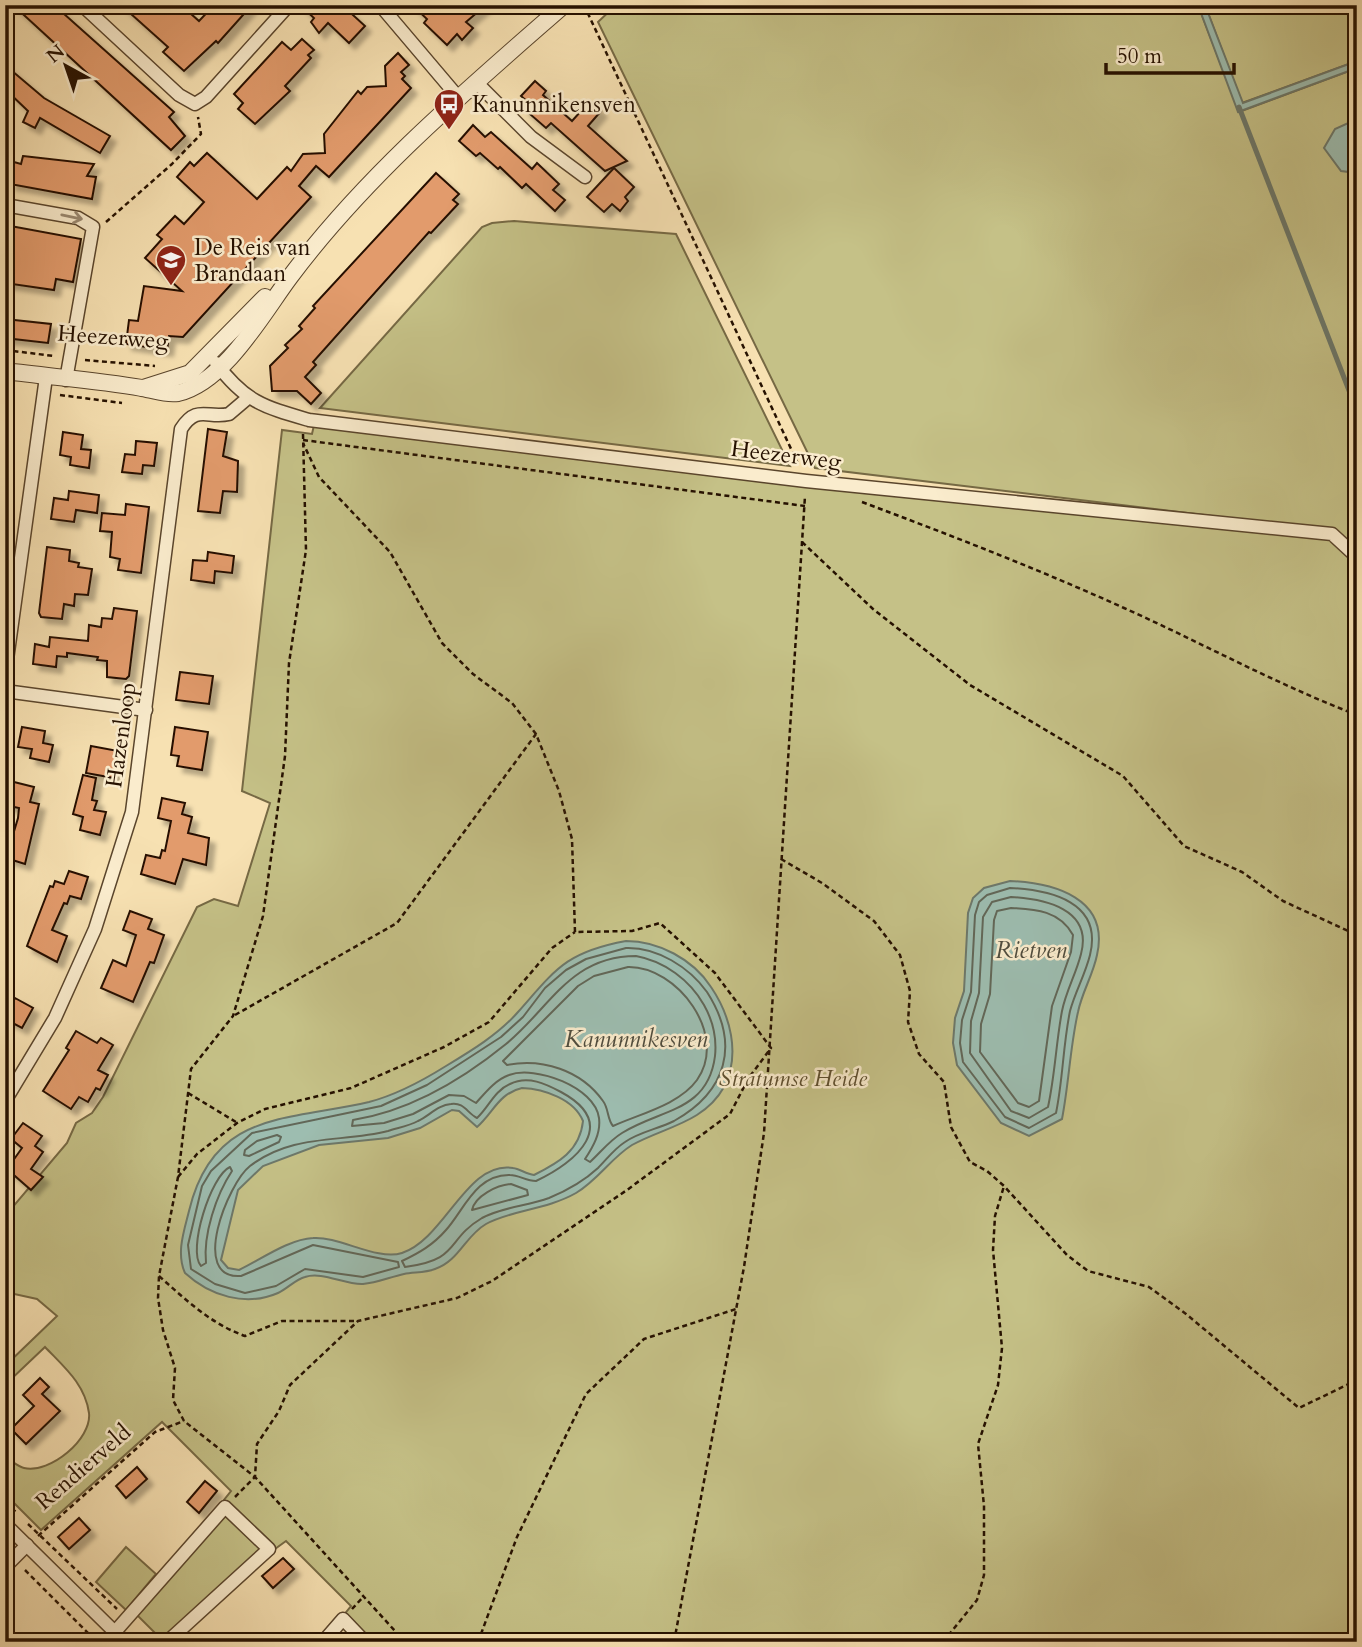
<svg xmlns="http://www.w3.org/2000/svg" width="1362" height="1647" viewBox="0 0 1362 1647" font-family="Cardo,serif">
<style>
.green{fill:#c5c187;stroke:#766944;stroke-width:2}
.water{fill:#9dbdb0;stroke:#6d786a;stroke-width:2;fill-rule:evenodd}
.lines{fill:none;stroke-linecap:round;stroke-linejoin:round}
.shore{stroke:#626758;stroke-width:2}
.stream{stroke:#6d786a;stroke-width:5}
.building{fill:#e29b6c;stroke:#261100;stroke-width:2;filter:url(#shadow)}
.minor-casing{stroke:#5a452c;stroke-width:15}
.tertiary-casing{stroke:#5a452c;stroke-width:18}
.path{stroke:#261100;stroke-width:2.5;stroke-dasharray:5 3.5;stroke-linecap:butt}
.minor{stroke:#faeccd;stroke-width:12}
.tertiary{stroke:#faeccd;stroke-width:16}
.oneway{stroke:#9b8971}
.labels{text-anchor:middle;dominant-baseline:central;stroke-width:5;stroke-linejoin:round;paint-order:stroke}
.poi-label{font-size:23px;fill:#261100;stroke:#faeccd;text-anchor:start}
.street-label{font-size:23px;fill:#261100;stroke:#faeccd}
.park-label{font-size:23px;font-style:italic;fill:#5e4f2f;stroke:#faeccd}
.water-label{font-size:24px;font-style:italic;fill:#504d3e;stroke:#faeccd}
</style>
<defs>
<filter id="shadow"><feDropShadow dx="6" dy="6" stdDeviation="2" flood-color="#0004"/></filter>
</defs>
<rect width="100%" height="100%" fill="#f7e1b2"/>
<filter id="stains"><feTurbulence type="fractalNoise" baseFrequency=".00286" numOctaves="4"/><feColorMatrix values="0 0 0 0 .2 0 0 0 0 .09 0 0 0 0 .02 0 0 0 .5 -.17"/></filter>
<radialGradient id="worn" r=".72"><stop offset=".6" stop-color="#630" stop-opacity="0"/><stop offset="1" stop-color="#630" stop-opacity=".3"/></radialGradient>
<g class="green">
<path d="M 616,5 L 1198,5 L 1239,112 L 1357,68 L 1357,1642 L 369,1642 L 343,1616 L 351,1606 L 286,1541 L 275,1549 L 224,1500 L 231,1491 L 162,1422 L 41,1530 L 5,1494 L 5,1457 C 11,1460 18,1467 24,1468 C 50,1474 92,1439 89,1413 C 85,1384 64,1367 45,1347 L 5,1385 L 5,1366 L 57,1316 L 37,1299 L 5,1292 L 5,1216 L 67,1143 L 76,1123 L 92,1113 L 103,1097 L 197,907 L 214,899 L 238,906 L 270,803 L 242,791 L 282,430 L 312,434 L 314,425 L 1279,524 L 815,468 L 598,22 Z"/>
<polygon points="1205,5 1357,5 1357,61 1242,103"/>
<polygon points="514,221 676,234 790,466 320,408 482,227 492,223"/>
<polygon points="225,1514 261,1548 260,1553 161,1639 136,1614"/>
<polygon points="126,1547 156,1574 126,1610 96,1582"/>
</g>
<g class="water">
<polygon points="1198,5 1205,5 1243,103 1357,61 1357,68 1238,112"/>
<polygon points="1357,119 1357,173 1341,171 1324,148 1335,129"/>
<path d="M 1010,881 C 1054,883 1110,898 1097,955 C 1093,975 1082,992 1078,1012 C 1070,1047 1069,1083 1062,1119 L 1029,1136 L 1001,1123 L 957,1065 L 953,1043 L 955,1018 L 964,991 L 968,913 L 973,898 L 984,888 Z"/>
<path d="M 626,941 C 658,941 693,959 711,987 C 730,1015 741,1054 724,1087 C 704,1123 664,1127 632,1145 C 611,1158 598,1180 576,1193 C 546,1210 511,1210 486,1224 C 465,1236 459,1261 435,1269 C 425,1273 414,1272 404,1274 C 390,1277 377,1283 363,1284 C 345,1285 322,1271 305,1277 C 296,1279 287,1289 278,1293 C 246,1307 210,1296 185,1273 C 176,1253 184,1231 189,1211 C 213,1110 288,1121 369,1102 C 396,1095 422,1081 446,1066 C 471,1051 499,1034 518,1012 C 556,969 566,952 626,941 ZM 522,1088 C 544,1089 574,1099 583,1121 C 580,1151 558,1163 534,1175 C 526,1174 520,1169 513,1168 C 467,1160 445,1239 402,1253 C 377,1261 339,1236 313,1238 C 289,1239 260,1260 239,1270 L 228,1268 L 221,1260 L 238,1190 L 263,1166 L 319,1145 L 388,1138 L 420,1128 L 452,1110 L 459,1111 L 477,1127 C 493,1113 499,1093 522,1088 Z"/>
</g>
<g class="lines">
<g class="shore">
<path d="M 1010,888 C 1051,890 1103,902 1090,955 C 1085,975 1075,992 1070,1011 C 1063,1045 1063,1079 1056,1113 L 1029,1128 L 1005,1117 L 963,1062 L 960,1043 L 962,1020 L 971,992 L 975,915 L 979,902 L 987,895 Z"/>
<path d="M 1011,897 C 1045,899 1093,909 1081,954 C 1076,974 1066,991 1062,1011 C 1056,1043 1055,1075 1048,1107 L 1029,1118 L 1011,1111 L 970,1053 L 971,1021 L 979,993 L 983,917 L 992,902 Z"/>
<path d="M 1011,908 C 1036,909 1060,911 1073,935 L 1071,952 L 1052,1006 L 1039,1101 L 1029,1107 L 1018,1103 L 980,1052 L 981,1024 L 990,994 L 994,920 L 997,911 Z"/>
<path d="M 626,948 C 657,947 689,967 707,992 C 741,1045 726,1092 674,1121 C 658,1129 639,1132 625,1142 C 614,1149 607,1159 598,1168 C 584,1181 566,1191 549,1198 C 527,1206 502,1207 482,1218 C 445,1240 461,1260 405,1267 L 402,1261 C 419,1253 433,1245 446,1230 C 464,1210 476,1174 510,1175 C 519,1175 526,1181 536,1181 C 577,1162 620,1124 561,1092 C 546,1084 528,1075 510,1084 C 494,1091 489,1107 477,1118 C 467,1113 464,1102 451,1104 C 438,1105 429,1116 418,1121 C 409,1126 397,1128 388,1131 C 341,1143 293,1133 250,1166 C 228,1183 189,1280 241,1276 L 313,1245 L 398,1262 L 399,1267 L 363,1277 L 305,1269 L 276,1286 L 245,1293 L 215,1284 L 191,1269 L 188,1245 L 202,1186 L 211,1171 L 252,1133 L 381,1106 L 427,1085 L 501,1037 L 523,1017 L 545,988 L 566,970 L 586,959 Z"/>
<path d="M 636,956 C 664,961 690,980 704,1005 C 713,1021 717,1037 715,1056 C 708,1112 660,1109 622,1133 C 609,1141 601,1152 590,1162 L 585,1159 C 593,1147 601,1133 599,1118 C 595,1087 535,1065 509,1075 C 495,1080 485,1093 476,1103 L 464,1096 L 449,1095 L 413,1114 L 384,1123 L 352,1126 L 353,1120 C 409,1111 463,1079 506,1044 C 550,1008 570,956 636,956 Z"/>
<path d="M 628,967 C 677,966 729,1035 697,1080 C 679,1105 639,1114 613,1126 C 607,1119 609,1109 603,1101 C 581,1070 542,1058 507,1065 L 503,1061 L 578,986 L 594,976 Z"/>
<polygon points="277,1135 281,1137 279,1142 249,1156 244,1155 245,1150 257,1141"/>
<path d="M 230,1167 L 232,1171 C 216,1195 203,1235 206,1263 L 201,1266 C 187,1251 211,1175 230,1167 Z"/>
<path d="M 511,1184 L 527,1190 L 528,1195 L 472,1210 C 475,1196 497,1185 511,1184 Z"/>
</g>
<polyline class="stream" points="1239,107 1357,411"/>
</g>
<g class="building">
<polygon points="13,5 54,5 174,112 169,117 185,136 171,150"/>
<polygon points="121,5 181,5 199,21 214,5 252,5 218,43 216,41 184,71 163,52 168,47"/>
<polygon points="300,5 342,5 365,26 349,43 328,23 319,33 311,22 314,18"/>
<polygon points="412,5 486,5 466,22 473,28 462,40 457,34 447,45 424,23 427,19"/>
<polygon points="302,39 314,50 308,55 311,58 285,86 290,91 255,124 238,109 243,103 234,94 282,42 291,50"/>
<polygon points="398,53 409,65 401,72 405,76 402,79 411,88 329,177 316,166 299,186 311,197 183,337 169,336 167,350 126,344 129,320 138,321 144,286 182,291 145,258 162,239 157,235 175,216 184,224 204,202 177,177 190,162 194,166 207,153 257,199 287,167 291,171 303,154 325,153 324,134 358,91 361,94 367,87 386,86 385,66"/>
<polygon points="5,65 44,98 110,136 100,153 40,118 35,128 23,122 28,111 5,89"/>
<polygon points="535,81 546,91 543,95 572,121 590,101 601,111 588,126 627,161 605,171 551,123 546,128 523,108 528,102 521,96"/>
<polygon points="473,125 485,137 491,132 532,169 537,163 559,184 553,190 565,200 555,211 526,184 522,188 500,167 498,169 480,153 476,156 459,141"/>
<polygon points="23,156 94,164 87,176 96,177 92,199 10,184 14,162 21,164"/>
<polygon points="614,168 634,187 625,197 628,201 620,211 612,204 604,212 587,197"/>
<polygon points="436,173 459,194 453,200 458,204 431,233 429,232 313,362 316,365 305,377 321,393 311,404 297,391 272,391 270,366 288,348 285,345 302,329 299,326 315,308 313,306"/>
<polygon points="5,225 81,239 73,282 56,279 54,290 5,283"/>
<polygon points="5,319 51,324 48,343 5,338"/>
<polygon points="208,429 227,432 223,456 238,461 237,492 223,491 220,513 198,511"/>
<polygon points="63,432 83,435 81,449 91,450 89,468 70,465 71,457 60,455"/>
<polygon points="136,441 157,443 154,466 143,465 142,474 122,472 125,454 135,455"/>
<polygon points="69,491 99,495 97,513 76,510 74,522 51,519 54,498 68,500"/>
<polygon points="126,504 149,507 141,573 118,570 120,559 110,557 112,532 100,531 102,513 125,515"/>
<polygon points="47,547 70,550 69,561 79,563 78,567 92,569 88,595 75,594 74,606 64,604 62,619 41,617 39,613"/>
<polygon points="208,552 234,556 232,573 215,571 214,583 191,580 193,560 207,561"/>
<polygon points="114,608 137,611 129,676 126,679 107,677 107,661 97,660 98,657 67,653 67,657 57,656 56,667 33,664 35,644 49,647 50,637 88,641 89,625 101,627 102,618 112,619"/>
<polygon points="180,672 213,676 209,704 176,700"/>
<polygon points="22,727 45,731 43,743 53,745 49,762 30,758 32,749 18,747"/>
<polygon points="175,727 208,732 202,770 177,766 179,756 171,755"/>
<polygon points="91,746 118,751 114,778 86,773"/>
<polygon points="83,775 96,778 92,800 97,801 94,810 106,812 100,835 80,830 83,817 73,814"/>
<polygon points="14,782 34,787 30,802 39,804 25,864 6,858 18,818 19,808 5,805"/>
<polygon points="162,798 185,803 182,814 192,817 188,833 209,838 206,865 183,859 175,884 141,874 146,855 160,858 162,850 165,851 171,821 158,818"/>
<polygon points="69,871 88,877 81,899 70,896 67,904 64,903 52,930 67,936 57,962 27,946 50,886 53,887 55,881 64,884"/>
<polygon points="130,911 152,919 148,929 164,935 154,963 150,962 133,1002 101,988 113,960 126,966 136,935 123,930"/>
<polygon points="15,998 33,1008 22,1028 5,1019"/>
<polygon points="76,1031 97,1043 101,1038 113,1045 98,1070 108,1075 100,1090 96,1088 88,1102 79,1097 71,1109 43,1091 69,1050 66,1048"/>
<polygon points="23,1123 42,1136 35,1146 43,1152 31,1169 43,1177 31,1190 7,1169 22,1148 11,1139"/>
<polygon points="40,1378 49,1387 42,1394 60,1411 26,1444 11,1429 34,1406 23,1395"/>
<polygon points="137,1467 147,1479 126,1498 116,1486"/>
<polygon points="205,1481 217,1491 199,1513 187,1502"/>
<polygon points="79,1518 90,1530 69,1549 58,1537"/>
<polygon points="283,1558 294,1569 273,1588 262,1576"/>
</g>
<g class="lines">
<g class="minor-casing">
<g id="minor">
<polyline points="82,5 179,95 195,104 206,97 289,5"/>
<polyline points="380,5 458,97"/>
<polyline points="476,82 531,137 585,177"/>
<polyline points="5,205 78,218 93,227 66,380"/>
<path d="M 216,363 C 245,402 264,407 309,420 L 806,481 L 1332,534 L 1357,557"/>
<polyline points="5,674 46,377"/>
<polyline points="5,691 146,710"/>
<path d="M 5,1101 L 55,1018 L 95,929 L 132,812 L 181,429 C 197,404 207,419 229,414 L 249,397"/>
<polyline points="5,1524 125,1642"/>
<polyline points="5,1567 27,1545"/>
<polyline points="106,1642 225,1507 269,1549 167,1642"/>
<polyline points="323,1642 343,1619 365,1642"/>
</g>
</g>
<g class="tertiary-casing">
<g id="tertiary">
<path d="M 5,371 C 51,377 97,380 142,388 C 155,390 165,395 178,393 C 225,382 263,313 290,277 C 367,174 468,89 564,5"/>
<polyline points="143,388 190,373 265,297"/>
</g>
</g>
<g class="path">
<polyline points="584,5 799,466"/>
<polyline points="106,222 172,164 201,134 198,117"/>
<polyline points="5,350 54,356"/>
<polyline points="85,360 155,366"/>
<polyline points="60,395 122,403"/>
<polyline points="303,434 306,550 289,663 285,756 263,916 233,1016 191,1069 178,1177 159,1276 158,1298 163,1330 175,1368 173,1400 184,1421 255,1477 405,1642"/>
<polyline points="303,440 805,506"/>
<path d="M 862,502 C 950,535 1038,569 1124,608 C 1202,643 1276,684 1357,715"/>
<polyline points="802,542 873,609 970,685 1123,776 1184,846 1242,872 1283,901 1357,935"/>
<polyline points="781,859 822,883 874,921 900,955 910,991 908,1022 919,1054 944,1082 951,1127 970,1162 987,1171 1004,1186 1067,1255 1088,1271 1149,1287 1186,1314 1299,1408 1357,1380"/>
<polyline points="235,1015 397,923 536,734"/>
<polyline points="188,1093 236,1122"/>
<polyline points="178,1177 197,1154 237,1123 265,1109 351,1088 444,1047 489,1022 552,948 575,932"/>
<path d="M 159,1276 C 186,1300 211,1324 245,1336 L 282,1321 L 357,1321"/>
<polyline points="235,1497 255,1477 257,1444 279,1411 290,1385 358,1321 457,1298 492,1281 627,1190 730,1114 748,1079 771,1048 715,973 660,923 632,931 575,932 572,839 559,791 536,734 512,703 473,674 442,643 390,552 319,477 303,443"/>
<polyline points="5,1503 16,1512"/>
<polyline points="28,1524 117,1609"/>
<polyline points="38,1536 155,1432 184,1421"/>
<polyline points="25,1570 92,1637"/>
<polyline points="352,1609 364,1596"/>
<polyline points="478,1642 517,1537 586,1394 644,1339 736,1309"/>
<polyline points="674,1642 744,1267 764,1133 805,496"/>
<polyline points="943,1642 977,1600 984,1575 984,1506 978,1444 998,1385 1002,1348 993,1250 995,1216 1004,1186"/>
</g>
<use href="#minor" class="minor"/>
<use href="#tertiary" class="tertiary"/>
</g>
<defs><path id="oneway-shaft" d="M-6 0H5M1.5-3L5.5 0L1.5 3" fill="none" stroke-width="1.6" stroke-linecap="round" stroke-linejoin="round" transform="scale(1.75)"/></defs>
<use class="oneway" href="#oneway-shaft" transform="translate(72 217) rotate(12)"/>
<defs>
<g id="bus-pin" transform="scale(1.575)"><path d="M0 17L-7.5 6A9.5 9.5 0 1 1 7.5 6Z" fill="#8f2418" stroke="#faeccd"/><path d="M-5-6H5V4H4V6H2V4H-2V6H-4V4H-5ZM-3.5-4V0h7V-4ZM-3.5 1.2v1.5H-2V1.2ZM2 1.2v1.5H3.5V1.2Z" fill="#fff"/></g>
<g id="school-pin" transform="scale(1.575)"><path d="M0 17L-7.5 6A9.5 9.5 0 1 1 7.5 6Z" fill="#8f2418" stroke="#faeccd"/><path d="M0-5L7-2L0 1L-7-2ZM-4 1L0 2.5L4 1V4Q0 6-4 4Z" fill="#fff"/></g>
</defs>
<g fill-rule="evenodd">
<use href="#bus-pin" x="449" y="104"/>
<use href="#school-pin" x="171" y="260"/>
</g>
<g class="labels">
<g class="poi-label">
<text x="472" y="104">Kanunnikensven</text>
<text x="194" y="247">De Reis van<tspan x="194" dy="26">Brandaan</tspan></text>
</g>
<g class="street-label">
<text transform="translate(113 337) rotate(4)">Heezerweg</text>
<text transform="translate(786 455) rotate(7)">Heezerweg</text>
<text transform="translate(121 735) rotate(-82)">Hazenloop</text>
<text transform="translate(83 1467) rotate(-41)">Rendierveld</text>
</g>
<g class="park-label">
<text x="793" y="1078">Stratumse Heide</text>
</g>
<g class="water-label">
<text x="1031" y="950">Rietven</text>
<text x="636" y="1039">Kanunnikesven</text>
</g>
</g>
<rect width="1362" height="1647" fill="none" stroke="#f7e1b2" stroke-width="28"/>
<rect x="7" y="7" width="1348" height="1633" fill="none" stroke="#261100" stroke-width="3.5"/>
<rect x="14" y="14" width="1334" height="1619" fill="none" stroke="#261100" stroke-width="2"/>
<g transform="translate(66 66) rotate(320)" stroke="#faeccd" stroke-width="5" paint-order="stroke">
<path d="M0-5L12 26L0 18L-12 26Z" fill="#261100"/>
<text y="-10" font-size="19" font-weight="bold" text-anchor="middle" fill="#261100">N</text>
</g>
<path d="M1106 63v10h128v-10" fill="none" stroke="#261100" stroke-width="3.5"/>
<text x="1117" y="63" font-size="21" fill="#261100" stroke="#faeccd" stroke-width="5" paint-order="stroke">50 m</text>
<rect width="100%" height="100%" filter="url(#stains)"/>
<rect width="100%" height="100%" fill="url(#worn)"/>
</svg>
